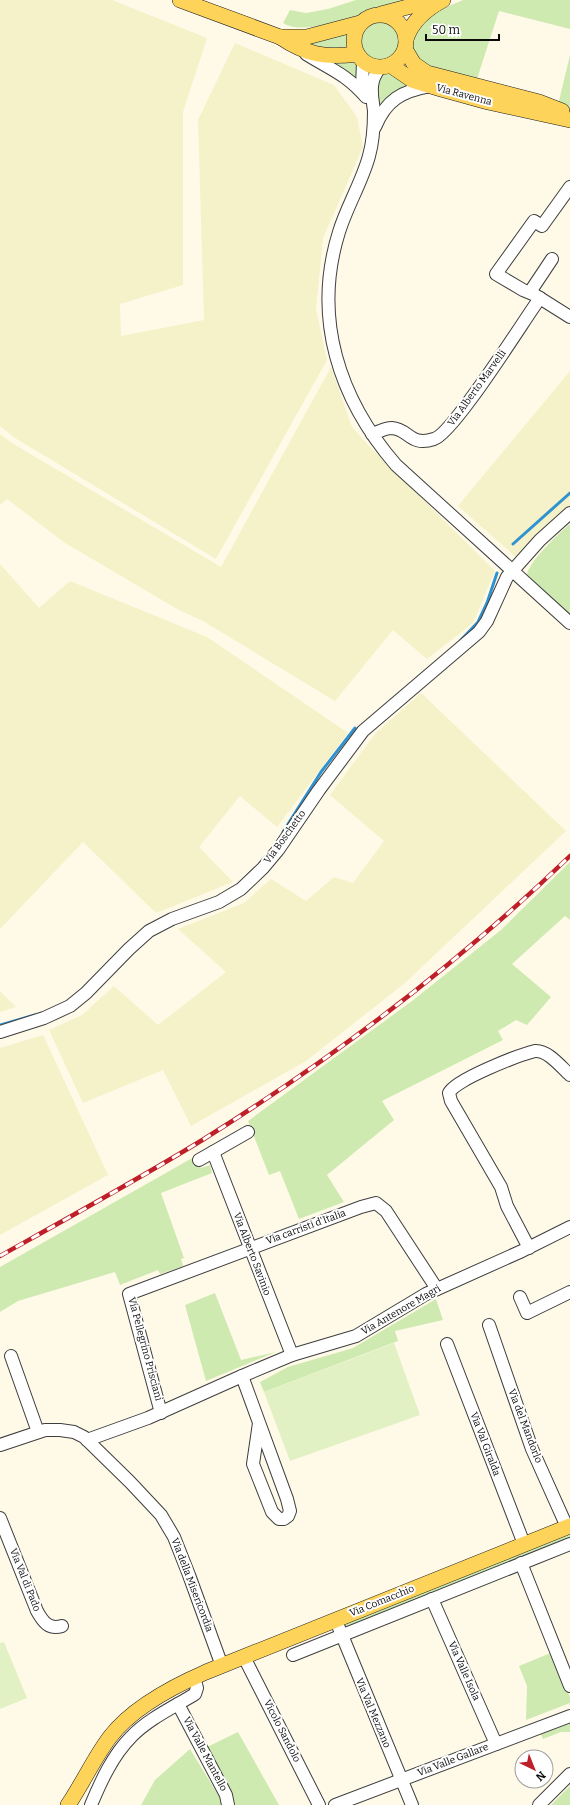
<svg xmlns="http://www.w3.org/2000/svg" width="570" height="1805" viewBox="0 0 570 1805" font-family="Bitter,serif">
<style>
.farmland{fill:#f5f1c8}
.green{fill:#cfeab1}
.pitch{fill:#e2f1c3}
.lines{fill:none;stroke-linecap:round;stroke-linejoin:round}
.stream{stroke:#3093d1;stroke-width:3}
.minor-casing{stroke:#3e3e3e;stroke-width:14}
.major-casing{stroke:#1c1c1c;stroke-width:16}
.minor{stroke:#fff;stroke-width:12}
.major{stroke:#fdd35a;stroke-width:15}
.rail-casing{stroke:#be1f29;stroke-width:4.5}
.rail{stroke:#fff;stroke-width:3;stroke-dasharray:9;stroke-linecap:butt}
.labels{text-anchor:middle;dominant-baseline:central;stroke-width:4;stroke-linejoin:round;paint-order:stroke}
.street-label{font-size:10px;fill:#0b0b0b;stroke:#fff}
</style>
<rect width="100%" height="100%" fill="#fffae8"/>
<g class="farmland">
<polygon points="0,0 112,0 207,38 183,112 183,285 120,304 121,336 204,320 198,120 235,43 334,85 357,117 363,147 323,238 316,309 327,360 216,559 15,438 0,426"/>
<polygon points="331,367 352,427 368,445 495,571 473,623 427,659 393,630 335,701 203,621 179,610 65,543 7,499 0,505 0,434 12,443 221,567"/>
<polygon points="570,371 570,506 517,558 458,506"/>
<polygon points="0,564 39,608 70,581 207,637 348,733 277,827 240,796 199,847 233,882 156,913 83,842 0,929"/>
<polygon points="421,693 566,831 405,983 306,1061 191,1126 163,1070 83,1103 49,1030 82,1015 114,986 158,1025 226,972 178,929 244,903 271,879 306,901 334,877 353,883 384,841 330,795 375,734"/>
<polygon points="0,991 16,1007 0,1012"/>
<polygon points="43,1035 108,1175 0,1235 0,1048"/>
</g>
<g class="green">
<path d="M 356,0 L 407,0 C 380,8 306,39 283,23 L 290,10 L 306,13 L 328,9 Z"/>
<path d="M 463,0 L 570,0 L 570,29 L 499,11 L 476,82 L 431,71 L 412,52 C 412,44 410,34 416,27 C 426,15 449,6 463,0 Z"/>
<circle cx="380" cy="41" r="19"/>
<polygon points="348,33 347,45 348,49 320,49 305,42"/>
<polygon points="570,55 570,110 558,105"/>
<polygon points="352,61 359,68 359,85 348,72 329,62"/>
<polygon points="384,71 389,71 414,84 380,111 377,82"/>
<path d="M 570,524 L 570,617 L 529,580 L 527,574 C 531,559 558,534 570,524 Z"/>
<polygon points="570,862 570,920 565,916 512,964 551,997 527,1025 516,1020 498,1031 503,1040 382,1101 394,1120 327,1175 344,1202 299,1219 280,1171 269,1175 248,1121 412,1001 501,930"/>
<polygon points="194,1157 201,1168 210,1165 212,1173 161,1193 184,1258 181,1259 183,1266 160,1274 158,1270 120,1285 115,1272 18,1301 0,1312 0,1267"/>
<polygon points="215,1293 241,1360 276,1352 206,1381 185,1305"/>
<polygon points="436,1299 443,1320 395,1331 398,1341 264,1392 260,1382 288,1367 353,1348"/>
<polygon points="570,1531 570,1538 345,1628 342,1622"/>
<polygon points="553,1652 570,1697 570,1703 526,1720 527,1686 519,1666"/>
<polygon points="570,1718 570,1732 561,1732 543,1739 539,1730"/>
<polygon points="238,1732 279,1805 233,1805 205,1748"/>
<polygon points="190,1749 220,1798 221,1805 141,1805 155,1780"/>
<polygon points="570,1786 570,1805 551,1805"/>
</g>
<g class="pitch">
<polygon points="394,1343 420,1415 290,1461 264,1392"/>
<polygon points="4,1642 27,1698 0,1709 0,1643"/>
</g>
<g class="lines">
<g class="stream">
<polyline points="513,544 570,493"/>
<polyline points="461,640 478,622 487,603 497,573"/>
<polyline points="283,832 321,772 355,728"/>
<polyline points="0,1025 35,1015"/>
</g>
<g class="minor-casing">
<g id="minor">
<path d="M 306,54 C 330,69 346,74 366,97"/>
<polyline points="363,62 362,86 366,96"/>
<path d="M 380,67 C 377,72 374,76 373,81 C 370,90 373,102 374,111 C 374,125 373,142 369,156 C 362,182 347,206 339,232 C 312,318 339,399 396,465 L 570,623"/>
<path d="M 375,127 C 386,100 402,91 430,86"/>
<polyline points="570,187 542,226 534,221 496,274 523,290 535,295 570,317"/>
<polyline points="530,292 552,259"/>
<path d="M 372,434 C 378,432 385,428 392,428 C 409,429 410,447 434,439 C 453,434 524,320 540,298"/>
<polyline points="0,1032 44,1018 70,1006 86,993 129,949 149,931 172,919 219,902 241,889 263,868 278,850 319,790 363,731 479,632 487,621 507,577 540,540 570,513"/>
<polyline points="213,1152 292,1355"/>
<polyline points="199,1160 248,1132"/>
<path d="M 529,1248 L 507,1206 L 501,1187 L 451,1101 L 449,1093 C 454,1080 519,1055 535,1051 C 548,1050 561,1067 570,1075"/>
<polyline points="520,1297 527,1313 570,1292"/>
<polyline points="489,1325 532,1449 567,1527"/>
<polyline points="447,1344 524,1544"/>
<polyline points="11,1356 38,1432"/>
<polyline points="242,1376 287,1499 290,1511 288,1516 284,1519 279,1519 272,1512 253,1464 259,1423"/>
<polyline points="161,1413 129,1294 361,1207 376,1203 386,1211 437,1289"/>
<polyline points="87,1440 148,1418 242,1376 292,1355 356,1336 426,1294 522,1251 570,1227"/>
<polyline points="0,1445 45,1430 60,1430 74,1432 84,1437 130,1482 161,1515 174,1537 189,1575 222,1666"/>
<path d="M 0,1518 L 37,1611 C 43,1622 49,1630 62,1626"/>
<polyline points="521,1563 570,1686"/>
<polyline points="432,1599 496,1744"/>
<polyline points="339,1628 412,1805"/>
<polyline points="293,1655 570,1544"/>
<polyline points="244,1657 319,1805"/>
<polyline points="178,1704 226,1795 228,1805"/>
<path d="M 91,1805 C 101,1781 113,1755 131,1737 C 148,1719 174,1707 195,1694 L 197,1688 L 194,1677"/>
<polyline points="335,1805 570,1716"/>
<polyline points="539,1805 570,1774"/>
</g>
</g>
<g class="major-casing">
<g id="major">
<polyline points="180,0 280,37 307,37 360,23"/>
<polyline points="381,14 434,0"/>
<circle cx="380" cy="41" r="26"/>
<path d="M 280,37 C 307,55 325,58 357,54"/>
<path d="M 406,39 C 412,21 426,9 443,0"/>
<polyline points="405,49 414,64 427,73 539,102 562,111"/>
<polyline points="390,65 412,80 441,89 488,102 570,120"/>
<path d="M 68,1805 C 83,1783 94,1758 110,1737 C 132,1708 174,1686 206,1672 L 570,1526"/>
</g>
</g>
<use href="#minor" class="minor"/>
<use href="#major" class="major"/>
<g class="rail-casing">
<path id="rail" d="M 0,1256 C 68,1218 137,1180 204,1139 C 335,1057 459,963 570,856"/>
</g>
<use href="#rail" class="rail"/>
</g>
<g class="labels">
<g class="street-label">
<text transform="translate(464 95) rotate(15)">Via Ravenna</text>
<text transform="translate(477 388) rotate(-54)">Via Alberto Marvelli</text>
<text transform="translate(285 837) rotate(-54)">Via Boschetto</text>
<text transform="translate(306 1227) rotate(-20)">Via carristi d'Italia</text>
<text transform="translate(252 1254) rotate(69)">Via Alberto Savinio</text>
<text transform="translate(401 1310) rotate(-30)">Via Antenore Magri</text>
<text transform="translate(145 1349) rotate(75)">Via Pellegrino Prisciani</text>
<text transform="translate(525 1426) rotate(69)">Via del Mandorlo</text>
<text transform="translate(485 1444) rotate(69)">Via Val Giralda</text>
<text transform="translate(25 1580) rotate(68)">Via Val di Pado</text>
<text transform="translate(192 1585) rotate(69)">Via della Misericordia</text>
<text transform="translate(382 1601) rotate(-22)">Via Comacchio</text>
<text transform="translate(464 1671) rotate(66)">Via Valle Isola</text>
<text transform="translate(373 1713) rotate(67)">Via Val Mezzano</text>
<text transform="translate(282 1731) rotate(63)">Vicolo Sandolo</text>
<text transform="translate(205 1754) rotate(62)">Via Valle Mantello</text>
<text transform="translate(453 1760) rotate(-21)">Via Valle Gallare</text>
</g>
</g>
<g transform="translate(534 1769) rotate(137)"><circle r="19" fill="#ffffff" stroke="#9d9d9d"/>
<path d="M0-3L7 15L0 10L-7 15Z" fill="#be1f29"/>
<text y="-6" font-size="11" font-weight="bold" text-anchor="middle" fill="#0b0b0b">N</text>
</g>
<path d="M426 34v6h73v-6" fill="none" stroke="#0b0b0b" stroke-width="2"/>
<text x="432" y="34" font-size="12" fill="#0b0b0b" stroke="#ffffff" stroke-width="3" paint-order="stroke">50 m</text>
</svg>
